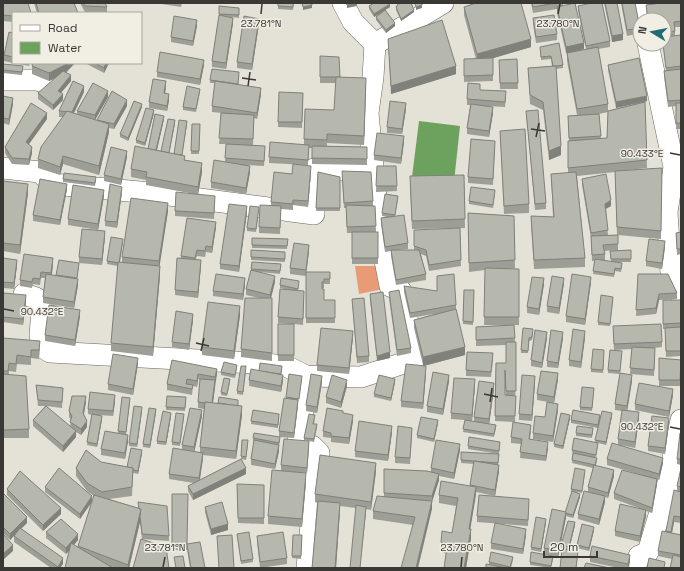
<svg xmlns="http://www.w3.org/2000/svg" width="684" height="571" viewBox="0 0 684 571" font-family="'Space Grotesk',sans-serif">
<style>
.green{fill:#e99b75}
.water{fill:#6ca25e}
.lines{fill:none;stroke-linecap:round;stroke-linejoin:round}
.minor-casing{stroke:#69665d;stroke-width:22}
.minor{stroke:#fff;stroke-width:21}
.wall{fill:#9d9e96;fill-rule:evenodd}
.shaded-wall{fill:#7f817a}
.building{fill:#b6b8ae;stroke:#7f817a}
.ticks{fill:none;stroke:#393834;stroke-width:1.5}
.ticks-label{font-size:10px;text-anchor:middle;fill:#393834;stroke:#f1eee4;stroke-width:3;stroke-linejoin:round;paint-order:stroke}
</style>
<rect width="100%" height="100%" fill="#e4e1d7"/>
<polygon class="green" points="355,266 384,266 388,288 359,294"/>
<polygon class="water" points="419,121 460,126 454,182 412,177"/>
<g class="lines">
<g class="minor-casing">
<g id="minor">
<polyline points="343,3 353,22 375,44 443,3"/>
<polyline points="639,3 643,20"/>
<polyline points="648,44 674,167 667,212 671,273 681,294"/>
<polyline points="3,80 37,80 50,84"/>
<polyline points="3,168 40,172 52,184 162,194 314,214 314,169 373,171"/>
<polyline points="24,294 36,298 42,310 40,335 42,347 50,352 253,363 286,366 306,376 361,377 416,359 401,291 390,286 379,230 368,113 373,77 375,44"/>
<polyline points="306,376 306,390 298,442 312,446 319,453 315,481 307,568"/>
<polyline points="635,568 639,556 648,552 666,492 681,420"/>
</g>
</g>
<use href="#minor" class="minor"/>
</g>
<g class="wall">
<polygon points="3,3 13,13 13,22 3,21"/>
<polygon points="34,3 74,3 78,13 37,13"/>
<polygon points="80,3 105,3 107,7 107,13 85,12"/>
<polygon points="155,3 182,3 181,7"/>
<polygon points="278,3 294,3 293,10 278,9"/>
<polygon points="397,3 411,3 414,12 401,21 396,10 396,7 398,4"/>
<path d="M 531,3 L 563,3 L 563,6 L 584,49 L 569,52 L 586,49 L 578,11 L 578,6 L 610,41 L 610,47 L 598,49 L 608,104 L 608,111 L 638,103 L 616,108 L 608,70 L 608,65 L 647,101 L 645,102 L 647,168 L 628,170 L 662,168 L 661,239 L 618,235 L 618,250 L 604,251 L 605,254 L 605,260 L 601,260 L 611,262 L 610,251 L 631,250 L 631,262 L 614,262 L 622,266 L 621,272 L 615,271 L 614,277 L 593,274 L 595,261 L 592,261 L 591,238 L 582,185 L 582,179 L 611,206 L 606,209 L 608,235 L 617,235 L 615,172 L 577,176 L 585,258 L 585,267 L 534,269 L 531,224 L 531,216 L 553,217 L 551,174 L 568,173 L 568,141 L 569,141 L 568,116 L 577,115 L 567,61 L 567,53 L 566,53 L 557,13 L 557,9 L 533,13 ZM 608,112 L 607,138 L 601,139 L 599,114 Z"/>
<polygon points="604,3 617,3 623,40 612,42"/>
<polygon points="621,3 635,3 640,28 640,33 627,36"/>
<polygon points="681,3 681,27 675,27 675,36 681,35 681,129 676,129 676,106 668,107 664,76 664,71 666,70 663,44 664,44 664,20 647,20 646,5"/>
<polygon points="219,6 239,8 239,18 231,17 233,23 226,69 212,67 212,61 219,15"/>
<polygon points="369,6 390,7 385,10 395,26 386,33 376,20 376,17 383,12 374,17 369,9"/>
<polygon points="464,7 531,47 493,58 493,81 464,82 464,59 476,59 464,15"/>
<polygon points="533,18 557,34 557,40 536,43 533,24"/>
<polygon points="259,24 252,70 237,68 237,62"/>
<polygon points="197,26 193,46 171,42 171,37"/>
<polygon points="13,33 13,63 4,61 4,55"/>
<polygon points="388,39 456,74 391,94"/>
<polygon points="540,47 563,65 563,68 556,69 561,155 549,160 543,110 530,104 528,68 552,66 551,59 541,60"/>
<polygon points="320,56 340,77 366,87 364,145 327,143 327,146 367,147 367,165 312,164 312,148 309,148 308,165 269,163 269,157 304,144 304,139 334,110 336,83 320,83"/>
<polygon points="517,59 518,89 500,89 499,66"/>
<polygon points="14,63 29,63 29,66"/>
<polygon points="75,63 66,73 71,81 61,93 63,100 53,110 38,99 38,93 56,78 49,81 32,74 32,66"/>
<polygon points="85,63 109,63 104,73"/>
<polygon points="3,64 23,69 22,75 3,73"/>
<polygon points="204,65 200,85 157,77 157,72"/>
<polygon points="239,75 238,85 261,94 257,119 254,118 253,145 265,152 264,166 245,165 250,172 246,194 211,188 211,182 225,162 226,144 219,144 222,113 212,112 212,106 215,83 210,83 210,80"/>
<polygon points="166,87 165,94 169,100 167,111 149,108 149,102"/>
<polygon points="480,90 506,97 505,107 488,106 493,113 489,137 467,134 467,128 470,105 467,105 467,99"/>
<polygon points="84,92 74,113 77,114 77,111 108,97 95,120 97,120 127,106 114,129 109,128 109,132 99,175 63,164 60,175 38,168 38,159 63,117 59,117 59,111"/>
<polygon points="200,92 196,112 183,110 183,107"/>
<polygon points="303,93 302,128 278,127 278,122"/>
<polygon points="3,96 13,104 9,125 3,123"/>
<polygon points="142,107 128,141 120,137 120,134"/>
<polygon points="406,109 402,134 387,133 387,127"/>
<polygon points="526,111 546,203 546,209 535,210"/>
<polygon points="154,113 145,146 136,143 136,140"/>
<polygon points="47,119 29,144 32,153 29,165 12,164 5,153 5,147"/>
<polygon points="164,119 157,150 161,151 175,123 169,153 174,154 187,124 182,155 185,160 202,172 198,194 215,201 214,219 175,216 175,211 189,193 146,185 146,180 131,177 131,169 148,149"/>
<polygon points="192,124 200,124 199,154 191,154"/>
<polygon points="500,131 529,204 529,213 504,214"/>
<polygon points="404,142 401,164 374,160 374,155"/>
<polygon points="495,147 493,185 468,183 468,177"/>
<polygon points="127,157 121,185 104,181 104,175"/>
<polygon points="377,166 397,186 397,191 376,192"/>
<polygon points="311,172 308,207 293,205 293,210 281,209 280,234 259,233 259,227 271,205 271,202 292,174"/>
<polygon points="318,172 340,177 340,211 316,211"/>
<polygon points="464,175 465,228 412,229 410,184"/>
<polygon points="342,177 373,201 373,206 375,206 376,232 378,232 378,264 352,264 352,233 347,233 346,208 344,208"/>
<polygon points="63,179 96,180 95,186 63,182"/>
<polygon points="3,181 28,193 20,254 3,251"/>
<polygon points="67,189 60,225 33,221 33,215"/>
<polygon points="122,192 117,228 105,226 105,221"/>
<polygon points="495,193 493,208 469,204 469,201"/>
<polygon points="104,196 98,230 68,225 68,219"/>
<polygon points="398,199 395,216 408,243 408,249 398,250 414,250 414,246 460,228 461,266 429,271 426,256 421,254 426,274 426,280 396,285 391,256 391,251 385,252 381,224 381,218 387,217 382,216 382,213"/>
<polygon points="259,210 256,232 247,231 247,228"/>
<polygon points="168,211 159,266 160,275 153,356 111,351 111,343 118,266 107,264 107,261 123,242 120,263 122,263 122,257"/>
<polygon points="247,212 239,272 220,269 220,264"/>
<path d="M 468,213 L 514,216 L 515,268 L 507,269 L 519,269 L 519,325 L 514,325 L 515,342 L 516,342 L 515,422 L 495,421 L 496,363 L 506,363 L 506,345 L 476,346 L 476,327 L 506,325 L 484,325 L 485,270 L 469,272 ZM 505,376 L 506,395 L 505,395 Z"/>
<polygon points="216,227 212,253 206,252 205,257 197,256 196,259 201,265 198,298 175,295 175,290 181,256"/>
<polygon points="681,232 681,254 677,255 676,233"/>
<polygon points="105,237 102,265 79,263 79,257"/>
<polygon points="252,238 288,239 287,249 252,248"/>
<polygon points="665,247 662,269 646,266 646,261"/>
<polygon points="251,250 285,252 285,262 251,260"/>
<polygon points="309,251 306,272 330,272 330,284 324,284 324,288 322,288 324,300 335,300 335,323 306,323 306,272 306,276 290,274 290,268"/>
<polygon points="3,258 17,265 14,289 3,288"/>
<polygon points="252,262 281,264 280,274 260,272 275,282 271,298 272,298 272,361 241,357 241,349 260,298 246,295 246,289 251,270"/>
<polygon points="53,264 52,275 56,276 79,266 77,279 78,285 74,308 43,303 43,297 45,278 41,278 40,285 33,284 32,288 20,286 20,280"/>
<polygon points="638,274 677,293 677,299 659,300 656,314 636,316"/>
<polygon points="591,282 585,325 566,322 566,316"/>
<polygon points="564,283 559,314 547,312 547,306"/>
<polygon points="245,284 243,300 213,296 213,291"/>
<polygon points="299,284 298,290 304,296 303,325 294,324 294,361 278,361 278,324 292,324 278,323 278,317 289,290 280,288 280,285"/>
<polygon points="544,284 539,315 527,313 527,307"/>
<polygon points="404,286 456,305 456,310 465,355 424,366 426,372 423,409 401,407 401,401 423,365 414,328 414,320 434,314 410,318 404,292"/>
<polygon points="464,290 474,290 473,325 463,324"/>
<polygon points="389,292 411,348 411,353 397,356 389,298"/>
<polygon points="3,293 26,301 23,325 3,322"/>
<polygon points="370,294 390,358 377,361 370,300"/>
<polygon points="352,299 369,356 369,362 357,363"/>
<polygon points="613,300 610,326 598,325 598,322"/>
<polygon points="663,300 681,300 681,356 666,357 665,329 663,329"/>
<polygon points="240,315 234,359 202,355 202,347"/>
<polygon points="80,316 75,346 45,341 45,335"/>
<polygon points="193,320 189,350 172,347 172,342"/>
<polygon points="533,332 532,340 529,341 528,353 521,353 521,350"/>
<polygon points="613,332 662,342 662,347 654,348 655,354 654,376 630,374 632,349 614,350"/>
<polygon points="353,337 349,374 317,371 317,365"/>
<polygon points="585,337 581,368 569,366 569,360"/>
<polygon points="3,338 40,349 39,359 31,358 31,365 17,364 16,372 9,371 9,374 29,429 29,438 3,438"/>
<polygon points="547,338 542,368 531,366 531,360"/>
<polygon points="563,338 558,368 547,367 547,361"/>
<polygon points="604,350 603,373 591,372 591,369"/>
<polygon points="622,351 620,374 632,381 627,410 639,418 635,448 621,445 663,463 659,480 657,479 657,484 652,513 646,511 646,516 640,542 615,536 615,531 639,508 614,499 614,493 642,475 607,465 607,459 618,445 618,439 622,411 615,410 615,404 620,374 608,373 608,370"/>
<polygon points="659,358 681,360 681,378 680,386 659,386"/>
<polygon points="493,359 491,377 466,376 466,370"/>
<polygon points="172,360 217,374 213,403 238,403 238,406 242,415 236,459 203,455 200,480 241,459 241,456 248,443 246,460 241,459 246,474 193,500 188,491 188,486 194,483 169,479 169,474 182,450 182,445 202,416 194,452 200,452 200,447 204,409 198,408 198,402 200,380 198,379 197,387 193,386 192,395 167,390 167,384"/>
<polygon points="138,363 133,395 108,390 108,384"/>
<polygon points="237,368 235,378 221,375 221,372"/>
<polygon points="246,369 243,395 237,394 237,391"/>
<polygon points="282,369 281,375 283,381 281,392 249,386 249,380 259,371"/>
<polygon points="289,374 302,379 298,402 294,438 279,437 279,431 286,398"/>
<polygon points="558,379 554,403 537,400 537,394"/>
<polygon points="449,381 443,415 427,412 427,406"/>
<polygon points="230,382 227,396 221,395 221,392"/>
<polygon points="322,382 317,413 306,411 306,405"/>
<polygon points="395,382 391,401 374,397 374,394"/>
<polygon points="535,382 532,421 519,420 519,414"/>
<polygon points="36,385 63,388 62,408 46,406 70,427 71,420 69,417 69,411 86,402 84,414 87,427 81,435 76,432 76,437 63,452 33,426 33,420 45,406 38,406"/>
<polygon points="475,385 472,421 474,422 474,417 494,389 489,424 496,428 494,437 463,432 465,420 451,419 451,413"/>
<polygon points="347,386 341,408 326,403 326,397"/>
<polygon points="594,388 592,411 580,410 580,407"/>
<polygon points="673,395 669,417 635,410 635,404"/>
<polygon points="186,397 185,411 166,410 166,407"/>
<polygon points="115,401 113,416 99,415 102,419 97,447 87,445 92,415 88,414 88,409"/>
<polygon points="130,401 126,434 128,441 125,459 101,455 101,449 118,433 118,431"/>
<polygon points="142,410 137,447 129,446 129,443"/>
<polygon points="558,410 553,442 533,439 533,433 545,417"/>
<polygon points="156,412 150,448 143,447 143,444"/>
<polygon points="343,413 353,421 349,444 331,442 331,438 323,437 323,431"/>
<polygon points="171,416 166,445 157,444 157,441"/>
<polygon points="612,416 606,445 598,443 596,458 597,461 596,465 614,476 608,498 605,497 605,502 599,525 578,519 578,514 588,492 588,487 593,468 572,463 573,453 572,452 572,450 595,442 595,440"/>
<polygon points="184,417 180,446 172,445 172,442"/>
<polygon points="279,417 278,428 251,424 251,421"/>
<polygon points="315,418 314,424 317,427 314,442 309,441 307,473 281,471 281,465 309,441 304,440 304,438"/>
<polygon points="570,418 563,449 554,447 554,444"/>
<polygon points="600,418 598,428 571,423 571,420"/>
<polygon points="438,423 434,442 417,438 417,435"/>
<polygon points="669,424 665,454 648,451 648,446"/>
<polygon points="531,431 530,439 548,448 546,461 520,458 521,444 511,443 511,437"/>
<polygon points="593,431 592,438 576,436 576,433"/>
<polygon points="392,432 388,461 355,457 355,451"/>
<polygon points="412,433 410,464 395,463 395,457"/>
<polygon points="681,433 681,465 677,464 677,459"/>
<polygon points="253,438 280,440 279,446 279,451 275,469 251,465 251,459 254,441 253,441"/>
<polygon points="500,445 499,454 468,449 468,446"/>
<polygon points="460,450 454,479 439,476 439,480 432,501 432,509 413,525 373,519 373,511 384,497 384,469 431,472 431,468"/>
<polygon points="461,452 499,454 498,465 499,471 495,496 476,492 470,529 471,538 466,568 444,568 446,554 441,551 441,542 452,533 456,506 439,503 439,495 470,486 474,464 461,463"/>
<polygon points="142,453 138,474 133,473 132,496 109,499 138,508 138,502 169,536 169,541 142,539 140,522 129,568 114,568 69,551 66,554 46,538 46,532 78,540 74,545 78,547 94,496 87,491 76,476 76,468 101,462 127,467"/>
<polygon points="681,468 681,523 674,522 672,533 681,535 681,568 672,559 658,556 658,551 666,532 677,491 677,486"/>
<polygon points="376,471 371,510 366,509 366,512 356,508 340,506 336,568 312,568 317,503 315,502 315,494"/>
<polygon points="585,473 582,493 576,492 580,497 573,518 566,516 558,557 544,554 544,548 566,512 572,492 571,492 571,489"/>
<polygon points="306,482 302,527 268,524 268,516"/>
<polygon points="264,485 264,524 238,523 237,490"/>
<polygon points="45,487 92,496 80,519 45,492"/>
<polygon points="7,489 61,514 43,531 7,495"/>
<polygon points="3,493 27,523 21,528 63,564 60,568 51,568 14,542 14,536 15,534 10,540 3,533"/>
<polygon points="172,494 187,544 205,568 190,568 187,549 187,550 172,550"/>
<polygon points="529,505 528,526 477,522 477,516"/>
<polygon points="205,507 228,530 211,535 205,512"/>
<polygon points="546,522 541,552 531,550 531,547"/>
<polygon points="575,525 569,550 578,554 576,568 560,568 564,549 561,548 561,545"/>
<polygon points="594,530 589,551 577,548 577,545"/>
<polygon points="237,534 253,559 253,562 241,564"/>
<polygon points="293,535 302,535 301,559 292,558"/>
<polygon points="526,535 523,554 491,549 491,543"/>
<polygon points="257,536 287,558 287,564 260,568 257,542"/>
<polygon points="590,556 630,561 629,568 619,568 590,562"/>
<polygon points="553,559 551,568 530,565 530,562"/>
<polygon points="513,560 511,568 486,568 489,565 489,562"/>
</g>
<g class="shaded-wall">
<polygon points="357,3 357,6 347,8 347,5"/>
<polygon points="390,4 390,7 374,17 374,14"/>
<polygon points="312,5 312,8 303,10 303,7"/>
<polygon points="422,5 422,8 416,10 416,7"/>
<polygon points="414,10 414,12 401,21 401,19"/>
<polygon points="233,18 233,23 226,69 226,63"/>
<polygon points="259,19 259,24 252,70 252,64"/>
<polygon points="197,20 197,26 193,46 193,41"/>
<polygon points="395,23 395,26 386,33 386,30"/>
<polygon points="623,34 623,40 612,42 612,36"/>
<polygon points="531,39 531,47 477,63 477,54"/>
<polygon points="584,43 584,49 566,53 566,47"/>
<polygon points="204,60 204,65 200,85 200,79"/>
<polygon points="67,63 75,63 65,73 49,81 49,73"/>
<polygon points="106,63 109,63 104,73 104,68"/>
<polygon points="456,66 456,74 391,94 391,86"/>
<polygon points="71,75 71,81 58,96 58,91"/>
<polygon points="366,78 366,87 364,145 364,136"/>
<polygon points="166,81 166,87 164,99 164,93"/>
<polygon points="84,86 84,92 72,117 72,112"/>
<polygon points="261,88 261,94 257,119 257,113"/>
<polygon points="108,91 108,97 95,120 95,115"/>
<polygon points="63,94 63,100 53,110 53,105"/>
<polygon points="169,94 169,100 167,111 167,106"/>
<polygon points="647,96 647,101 616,108 616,102"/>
<polygon points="13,98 13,104 9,125 9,119"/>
<polygon points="127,100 127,106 114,129 114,124"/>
<polygon points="406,103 406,109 402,134 402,129"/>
<polygon points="142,104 142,107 128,141 128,138"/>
<polygon points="493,107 493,113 489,137 489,131"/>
<polygon points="154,110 154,113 145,146 145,143"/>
<polygon points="47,113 47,119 26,148 26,142"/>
<polygon points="164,116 164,119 156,154 156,151"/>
<polygon points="175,120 175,123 168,159 168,156"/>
<polygon points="187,121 187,124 181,159 181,156"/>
<polygon points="109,124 109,132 99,175 99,166"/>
<polygon points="404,136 404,142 401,164 401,158"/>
<polygon points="561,146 561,155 549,160 549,151"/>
<polygon points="32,147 32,153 29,165 29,159"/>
<polygon points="127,151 127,157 121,185 121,179"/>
<polygon points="63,156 63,164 60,175 60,167"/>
<polygon points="202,163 202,172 198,195 198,187"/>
<polygon points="250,166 250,172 246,194 246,188"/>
<polygon points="311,166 311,172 308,207 308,201"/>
<polygon points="28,184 28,193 20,254 20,245"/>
<polygon points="67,184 67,189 60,225 60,220"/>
<polygon points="122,187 122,192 117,228 117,222"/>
<polygon points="104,190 104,196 98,230 98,224"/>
<polygon points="611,200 611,206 605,209 605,204"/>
<polygon points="168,203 168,211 159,270 159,261"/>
<polygon points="247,206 247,212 239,272 239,266"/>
<polygon points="216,222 216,227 212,253 212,247"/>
<polygon points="105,231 105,237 102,265 102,259"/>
<polygon points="665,241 665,247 662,269 662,263"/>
<polygon points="309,245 309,251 306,276 306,270"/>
<polygon points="53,258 53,264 51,279 51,273"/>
<polygon points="17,260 17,265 14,289 14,283"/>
<polygon points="201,260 201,265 198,298 198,292"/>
<polygon points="160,266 160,275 153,356 153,347"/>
<polygon points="275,276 275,282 270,301 270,295"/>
<polygon points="591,277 591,282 585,325 585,319"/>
<polygon points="245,278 245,284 243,300 243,294"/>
<polygon points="544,278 544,284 539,315 539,309"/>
<polygon points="564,278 564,283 559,314 559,308"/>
<polygon points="78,279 78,285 74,308 74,302"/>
<polygon points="659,294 659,300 656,314 656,308"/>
<polygon points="26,295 26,301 23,325 23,319"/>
<polygon points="240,306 240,315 234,359 234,351"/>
<polygon points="80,310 80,316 75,346 75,340"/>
<polygon points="193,314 193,320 189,350 189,344"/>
<polygon points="353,331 353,337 349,374 349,368"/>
<polygon points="585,331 585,337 581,368 581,362"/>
<polygon points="547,332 547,338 542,368 542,363"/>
<polygon points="563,332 563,338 558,368 558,363"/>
<polygon points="465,347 465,355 423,366 423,357"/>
<polygon points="390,352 390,358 377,361 377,356"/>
<polygon points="138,358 138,363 133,395 133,389"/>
<polygon points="426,366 426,372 423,409 423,403"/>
<polygon points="217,369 217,374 215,383 215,377"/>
<polygon points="558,373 558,379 554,403 554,397"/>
<polygon points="198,374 198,379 197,387 197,381"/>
<polygon points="283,375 283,381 281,392 281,386"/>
<polygon points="449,375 449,381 443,415 443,409"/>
<polygon points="632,375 632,381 627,412 627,406"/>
<polygon points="322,376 322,382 317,413 317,407"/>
<polygon points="535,376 535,382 532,421 532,415"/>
<polygon points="395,379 395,382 391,401 391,398"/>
<polygon points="475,379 475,385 472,421 472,415"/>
<polygon points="215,380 215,386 212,410 212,404"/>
<polygon points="347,380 347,386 341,408 341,402"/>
<polygon points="494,383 494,389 489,425 489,419"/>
<polygon points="673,389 673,395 669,417 669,411"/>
<polygon points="115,395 115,401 113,416 113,411"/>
<polygon points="86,396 86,402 83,418 83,413"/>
<polygon points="298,400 298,406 294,438 294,433"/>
<polygon points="558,404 558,410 553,442 553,436"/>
<polygon points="242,406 242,415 236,459 236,451"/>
<polygon points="142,407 142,410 137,447 137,444"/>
<polygon points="156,409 156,412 150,448 150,445"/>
<polygon points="202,410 202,416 194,453 194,447"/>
<polygon points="639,412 639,418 635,448 635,442"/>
<polygon points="171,413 171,416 166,445 166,442"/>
<polygon points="612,413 612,416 606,445 606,442"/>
<polygon points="353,415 353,421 349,444 349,438"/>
<polygon points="570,415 570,418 563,449 563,446"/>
<polygon points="102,416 102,419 97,447 97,444"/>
<polygon points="669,418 669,424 665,454 665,448"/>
<polygon points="438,420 438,423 434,442 434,439"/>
<polygon points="87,421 87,427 81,435 81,429"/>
<polygon points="392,426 392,432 388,461 388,455"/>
<polygon points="76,431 76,437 63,452 63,446"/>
<polygon points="128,435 128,441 125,459 125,453"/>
<polygon points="309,441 309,447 307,473 307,468"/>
<polygon points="548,442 548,448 546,461 546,456"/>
<polygon points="460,444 460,450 454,479 454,473"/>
<polygon points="279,445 279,451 275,469 275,464"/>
<polygon points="142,450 142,453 138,474 138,471"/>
<polygon points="203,453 203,459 199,484 199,478"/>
<polygon points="663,458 663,463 659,480 659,474"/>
<polygon points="376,463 376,471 371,510 371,502"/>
<polygon points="499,465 499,471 495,496 495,490"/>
<polygon points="246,468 246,474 193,500 193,494"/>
<polygon points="614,470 614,476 608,498 608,493"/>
<polygon points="306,473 306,482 302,527 302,519"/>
<polygon points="439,474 439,480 432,502 432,496"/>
<polygon points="657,479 657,484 652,513 652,508"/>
<polygon points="476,487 476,495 469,537 469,529"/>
<polygon points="580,494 580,497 573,518 573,515"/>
<polygon points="92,496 92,502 80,519 80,514"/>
<polygon points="605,496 605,502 599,525 599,519"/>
<polygon points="432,501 432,509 418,568 416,568"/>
<polygon points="340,503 340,511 336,568 335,568"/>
<polygon points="366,507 366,512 360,568"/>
<polygon points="61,508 61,514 43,531 43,525"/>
<polygon points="141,509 140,522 129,568 128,568 128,565"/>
<polygon points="646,510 646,516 640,542 640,536"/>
<polygon points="566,512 566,518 558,557 558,551"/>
<polygon points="674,516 674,522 671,538 671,532"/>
<polygon points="27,517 27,523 10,540 10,534"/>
<polygon points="546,519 546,522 541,552 541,549"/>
<polygon points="575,522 575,525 569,550 569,547"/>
<polygon points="228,524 228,530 211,535 211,529"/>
<polygon points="594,527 594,530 589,551 589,548"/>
<polygon points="471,529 471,538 466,568 464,568"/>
<polygon points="526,529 526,535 523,554 523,549"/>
<polygon points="78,534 78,540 66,554 66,548"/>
<polygon points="13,545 13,551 3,560 3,554"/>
<polygon points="630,555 630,561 628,568 628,564"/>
<polygon points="63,558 63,564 60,568 58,568 58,567"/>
</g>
<g class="building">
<polygon points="3,3 28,3 31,13 13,13 13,16 3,15"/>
<polygon points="36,3 74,3 78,13 39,13"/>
<polygon points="83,3 105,3 107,7 85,6"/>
<polygon points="278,3 293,3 293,7 278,6"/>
<polygon points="302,3 312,3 312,5 303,7"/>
<polygon points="346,3 357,3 347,5"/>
<polygon points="374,3 389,3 390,4 374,14 369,6"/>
<polygon points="399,3 411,3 414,10 401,19 396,7"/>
<polygon points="415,3 422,3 422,5 416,7"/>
<polygon points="476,3 521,3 531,39 477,54 464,7"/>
<polygon points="532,3 556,3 533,7"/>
<polygon points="575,3 584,43 566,47 557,7"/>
<polygon points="592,3 602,3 610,41 586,46 578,6"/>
<polygon points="605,3 617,3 623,34 612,36"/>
<polygon points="622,3 635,3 640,28 627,30"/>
<polygon points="661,3 681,3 681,21 674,22 675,31 664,33 664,20 648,20 646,5"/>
<polygon points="219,6 239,8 239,15 219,14"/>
<polygon points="385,10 395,23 386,30 376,17"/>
<polygon points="219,15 233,18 226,63 212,61"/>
<polygon points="554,15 557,34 536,37 533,18"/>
<polygon points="174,16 197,20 193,41 171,37"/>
<polygon points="244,16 259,19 252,64 237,62"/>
<polygon points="442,20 456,66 391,86 388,39"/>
<polygon points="9,32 13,33 13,57 4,55"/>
<polygon points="681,35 681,66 666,68 663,44 664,44 664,37"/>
<polygon points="559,43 563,65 556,66 553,66 551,56 541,57 540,47"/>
<polygon points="598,47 608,104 577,109 567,53"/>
<polygon points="160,52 204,60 200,79 157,72"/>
<polygon points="320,56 339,57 340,77 320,77"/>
<polygon points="493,58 493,75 464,76 464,59"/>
<polygon points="639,58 647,96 616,102 608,65"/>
<polygon points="517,59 518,83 500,83 499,60"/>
<polygon points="33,63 67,63 65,65 49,73 32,66"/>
<polygon points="95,63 106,63 104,68"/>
<polygon points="3,64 23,66 22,72 3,70"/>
<polygon points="556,66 561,146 549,151 543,102 530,95 528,68"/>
<polygon points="212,69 239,72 238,84 210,80"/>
<polygon points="681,69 681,100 668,101 664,71"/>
<polygon points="63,71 71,75 58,91 63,94 53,105 38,93"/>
<polygon points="336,77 366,78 364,136 327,134 327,140 304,139 305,109 334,110"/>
<polygon points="153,79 166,81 164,93 169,94 167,106 149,102"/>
<polygon points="73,81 84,86 72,112 59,111"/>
<polygon points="215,81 261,88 257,113 212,106"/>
<polygon points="93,83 108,91 95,115 77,111"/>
<polygon points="468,83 480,84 480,90 506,91 505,102 467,99"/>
<polygon points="187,86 200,89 196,109 183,107"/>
<polygon points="112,91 127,100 114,124 97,120"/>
<polygon points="279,92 303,93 302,122 278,122"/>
<polygon points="3,96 13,98 9,119 3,118"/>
<polygon points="134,101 142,104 128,138 120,134"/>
<polygon points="390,101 406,103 402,129 387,127"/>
<polygon points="645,102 647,160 568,168 568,141 607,138 608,111"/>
<polygon points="31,103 47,113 26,142 32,147 29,159 12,158 5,147"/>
<rect x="676" y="103" width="5" height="20"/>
<polygon points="471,104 493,107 489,131 467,128"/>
<polygon points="146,108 154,110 145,143 136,140"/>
<polygon points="538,110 546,203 535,204 526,111"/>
<polygon points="67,111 109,124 99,166 63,156 60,167 38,159 41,147"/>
<polygon points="221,113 254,115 253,139 219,138"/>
<polygon points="155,114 164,116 156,150 148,149"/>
<polygon points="599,114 601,136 569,138 568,116"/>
<polygon points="168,119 175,120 169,153 161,151"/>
<polygon points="179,120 187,121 182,155 174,154"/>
<polygon points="192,124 200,124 199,151 191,151"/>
<polygon points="525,129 529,204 504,206 500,131"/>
<polygon points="377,133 404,136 401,158 374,155"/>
<polygon points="471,139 495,141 493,179 468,177"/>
<polygon points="270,142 309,145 308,160 269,157"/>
<polygon points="226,144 265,146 264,161 225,158"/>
<polygon points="135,146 185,156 184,160 202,163 198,187 146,177 147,172 131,169"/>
<polygon points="312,146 367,147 367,159 312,158"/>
<polygon points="111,147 127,151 121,179 104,175"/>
<polygon points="214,160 250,166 246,188 211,182"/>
<polygon points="293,164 311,166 308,201 293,200 293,204 271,202 274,172 292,174"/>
<polygon points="377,166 396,166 397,186 376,186"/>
<polygon points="662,168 661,231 617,227 615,171"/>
<polygon points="342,171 371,172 373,201 344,203"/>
<polygon points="318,172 340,177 340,208 316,208"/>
<polygon points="576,172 585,258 534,260 531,216 554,217 551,174"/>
<polygon points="64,173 96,177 95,183 63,179"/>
<polygon points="606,174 611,200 605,204 608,230 591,233 582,179"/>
<polygon points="464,175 465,219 412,221 410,176"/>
<polygon points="40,179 67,184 60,220 33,215"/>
<polygon points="3,181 28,184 20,245 3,243"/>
<polygon points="110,184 122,187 117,222 105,221"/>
<polygon points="73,185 104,190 98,224 68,219"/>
<polygon points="471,187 495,190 493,205 469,201"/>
<polygon points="176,192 215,196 214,213 175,211"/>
<polygon points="385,194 398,196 395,215 382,213"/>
<polygon points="131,198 168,203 159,261 122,257"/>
<polygon points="229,204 247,206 239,266 220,264"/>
<polygon points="260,205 281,206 280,228 259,227"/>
<polygon points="346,205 375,206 376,226 347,227"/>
<polygon points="250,206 259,207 256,229 247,228"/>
<polygon points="468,213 514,216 515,260 469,263"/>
<polygon points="404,215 408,243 385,247 381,218"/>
<polygon points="187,218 216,222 212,247 206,246 205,251 197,250 195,258 181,256"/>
<polygon points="460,228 461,260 429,265 426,250 414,246 414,230"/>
<polygon points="82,229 105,231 102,259 79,257"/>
<rect x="352" y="232" width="26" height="26"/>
<polygon points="681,232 681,249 677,249 676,233"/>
<polygon points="618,235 618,244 603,245 605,254 592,255 591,236"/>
<polygon points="111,237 123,239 119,263 107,261"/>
<polygon points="252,238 288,239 287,246 252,245"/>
<polygon points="649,239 665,241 662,263 646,261"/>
<polygon points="294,243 309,245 306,270 290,268"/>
<polygon points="251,250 285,252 285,259 251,257"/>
<polygon points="391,250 419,250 426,274 396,280"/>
<polygon points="631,250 631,259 611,259 610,251"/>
<polygon points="24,254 53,258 51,273 41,272 40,279 33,278 32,282 20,280"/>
<polygon points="3,258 17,260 14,283 3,282"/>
<polygon points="177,258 201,260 198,292 175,290"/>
<polygon points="595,259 622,263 621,269 615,268 614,274 593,271"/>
<polygon points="59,260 79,263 77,278 56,275"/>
<polygon points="118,262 160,266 153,347 111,343"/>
<polygon points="252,262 281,264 280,271 251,269"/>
<polygon points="485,268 519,269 519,317 484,317"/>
<polygon points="251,270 275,276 270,295 246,289"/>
<polygon points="306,272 330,272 330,279 324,279 324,282 322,282 322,289 324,289 324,300 335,300 335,318 306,318"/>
<polygon points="46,274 78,279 74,302 43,297"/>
<polygon points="216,274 245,278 243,294 213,291"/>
<polygon points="454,274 456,305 410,313 404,286 437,291 437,276"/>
<polygon points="572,274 591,277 585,319 566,316"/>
<polygon points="638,274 668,274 677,293 659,294 656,308 636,310"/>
<polygon points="552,276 564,278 559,308 547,306"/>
<polygon points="532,277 544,278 539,309 527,307"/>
<polygon points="281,278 299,281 298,289 280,285"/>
<polygon points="280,289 304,291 303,319 278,317"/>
<polygon points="399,290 411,348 397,350 389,292"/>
<polygon points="464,290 474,290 473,322 463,321"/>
<polygon points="383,292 390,352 377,356 370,294"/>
<polygon points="3,293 26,295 23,319 3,317"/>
<polygon points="601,295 613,297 610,324 598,322"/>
<polygon points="245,298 272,298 272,353 241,349"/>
<polygon points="364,298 369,356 357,357 352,299"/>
<polygon points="663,300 681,300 681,323 663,324"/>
<polygon points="208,302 240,306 234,351 202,347"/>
<polygon points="49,305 80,310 75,340 45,335"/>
<polygon points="456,309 465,347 423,357 414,320"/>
<polygon points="176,311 193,314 189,344 172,342"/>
<rect x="278" y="324" width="16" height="31"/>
<polygon points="661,324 662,342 614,344 613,326"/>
<polygon points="514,325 515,338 476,340 476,327"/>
<polygon points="681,327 681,351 666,351 665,328"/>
<polygon points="321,328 353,331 349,368 317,365"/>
<polygon points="523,328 533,329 532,337 529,338 528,351 521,350"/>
<polygon points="573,329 585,331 581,362 569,360"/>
<polygon points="535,330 547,332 542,363 531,360"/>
<polygon points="551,330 563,332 558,363 547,361"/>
<polygon points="3,338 40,341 39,350 31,350 31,357 17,355 16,364 9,363 8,371 3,371"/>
<polygon points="506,342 516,342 516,391 506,391 505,370 505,395 516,396 515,416 495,416 496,363 506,363"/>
<polygon points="632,347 655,348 654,370 630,368"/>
<polygon points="593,349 604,350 603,370 591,369"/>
<polygon points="610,350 622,351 620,371 608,370"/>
<polygon points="467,352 493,353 491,372 466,370"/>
<polygon points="113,354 138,358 133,389 108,384"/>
<polygon points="659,358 681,360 680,380 659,380"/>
<polygon points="172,360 217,369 215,377 198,374 197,381 187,379 186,384 193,385 192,389 167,384"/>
<polygon points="224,362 237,365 235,375 221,372"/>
<polygon points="260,363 282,366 281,374 259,371"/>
<polygon points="406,364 426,366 423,403 401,401"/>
<polygon points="241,366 246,366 243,392 237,391"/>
<polygon points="251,369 283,375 281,386 249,380"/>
<polygon points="541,371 558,373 554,397 537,394"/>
<polygon points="433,372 449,375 443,409 427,406"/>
<polygon points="620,373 632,375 627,406 615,404"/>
<polygon points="3,374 26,376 29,429 3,430"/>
<polygon points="289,374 302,376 299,399 286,397"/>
<polygon points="311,374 322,376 317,407 306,405"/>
<polygon points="332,375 347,380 341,402 326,397"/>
<polygon points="379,375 395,379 391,398 374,394"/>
<polygon points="522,375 535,376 532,415 519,414"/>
<polygon points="224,378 230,379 227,394 221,392"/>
<polygon points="454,378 475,379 472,415 451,413"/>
<polygon points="200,379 215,380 212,403 205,402 205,403 198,402"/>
<polygon points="479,381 494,383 489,419 474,417"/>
<polygon points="639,383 673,389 669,411 635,404"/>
<polygon points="36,385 63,388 62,402 38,400"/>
<polygon points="582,387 594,388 592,408 580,407"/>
<polygon points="90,392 115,395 113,411 88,409"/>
<polygon points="72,396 86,396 83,413 87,421 81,429 70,422 72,416 69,411"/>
<polygon points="167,396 186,397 185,408 166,407"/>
<polygon points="122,397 130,398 126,432 118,431"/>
<polygon points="219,397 238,400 238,406 218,403"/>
<polygon points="284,398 298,400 294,433 279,431"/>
<polygon points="205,402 242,406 236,451 200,447"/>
<polygon points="547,402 558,404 553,436 533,433 535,416 545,417"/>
<polygon points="46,406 76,431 63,446 33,420"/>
<polygon points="134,406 142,407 137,444 129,443"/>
<polygon points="149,408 156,409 150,445 143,444"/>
<polygon points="190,408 202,410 194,447 182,445"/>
<polygon points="327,408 343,411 343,413 353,415 349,438 331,436 331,433 323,431"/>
<polygon points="253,410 279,414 278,425 251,421"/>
<polygon points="573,410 600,415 598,425 571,420"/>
<polygon points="622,410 639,412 635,442 618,439"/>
<polygon points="163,411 171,413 166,442 157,441"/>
<polygon points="602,411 612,413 606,442 595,440"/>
<polygon points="176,413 184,414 180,443 172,442"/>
<polygon points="561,413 570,415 563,446 554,444"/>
<polygon points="92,414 102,416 97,444 87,442"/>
<polygon points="309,414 315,415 313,424 317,424 314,439 304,438"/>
<polygon points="652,416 669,418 665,448 648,446"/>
<polygon points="421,417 438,420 434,439 417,435"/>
<polygon points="465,420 496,425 494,434 463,429"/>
<polygon points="359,421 392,426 388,455 355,451"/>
<polygon points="513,422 531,425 529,439 548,442 546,456 520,452 522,439 511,437"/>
<polygon points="398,426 412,428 410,458 395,457"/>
<polygon points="577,426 593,428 592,435 576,433"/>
<polygon points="105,431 128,435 125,453 101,449"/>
<polygon points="254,433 280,437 279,443 253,438"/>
<polygon points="680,433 681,433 681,459 677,459"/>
<polygon points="469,437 500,442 499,451 468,446"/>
<polygon points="574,438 598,443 596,455 572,450"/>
<polygon points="284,439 309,441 307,468 281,465"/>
<polygon points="242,440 248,440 246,457 241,456"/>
<polygon points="254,440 279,445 275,464 251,459"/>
<polygon points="436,440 460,444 454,473 431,468"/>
<polygon points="612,443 663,458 659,474 607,459"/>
<polygon points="131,448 142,450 138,471 133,470 133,468 127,467"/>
<polygon points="173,448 203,453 199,478 169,474"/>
<polygon points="86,450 101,462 133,468 132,487 102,492 87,483 76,468"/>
<polygon points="461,452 499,454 498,463 461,460"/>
<polygon points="573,453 597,458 595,465 572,460"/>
<polygon points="320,455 376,463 371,502 315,494"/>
<polygon points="241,459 246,468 193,494 188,486"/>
<polygon points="474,461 499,465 495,490 470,485"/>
<polygon points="594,465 614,470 608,493 588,487"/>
<polygon points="59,468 92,496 80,514 45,487"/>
<polygon points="575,468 585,470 582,491 571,489"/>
<polygon points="681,468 681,487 677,486"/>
<polygon points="384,469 427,471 439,474 432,496 384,493"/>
<polygon points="272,470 306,473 302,519 268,516"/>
<polygon points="622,470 657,479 652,508 614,493"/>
<polygon points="20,471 61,508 43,525 7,489"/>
<polygon points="441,481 476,487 469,529 471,529 464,568 444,568 447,547 441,542 442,531 452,533 458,498 439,495"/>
<polygon points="237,484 264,485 264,518 238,518"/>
<polygon points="674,490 681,492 681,517 674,516 671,532 666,531"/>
<polygon points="572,491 580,494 573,515 565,513"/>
<polygon points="584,491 605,496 599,519 578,514"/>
<polygon points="3,493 27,517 10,534 3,527"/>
<polygon points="172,494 188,494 187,544 172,544"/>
<polygon points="94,495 141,509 128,565 78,546"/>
<polygon points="479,495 529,499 528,520 477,516"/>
<polygon points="377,496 432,501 416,568 401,568 415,517 373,511"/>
<polygon points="318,501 340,503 335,568 312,568"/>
<polygon points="138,502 167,506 169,536 142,534 140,516 141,509 139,509"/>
<polygon points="222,502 228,524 211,529 205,507"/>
<polygon points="620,504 646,510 640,536 615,531"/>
<polygon points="356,505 366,507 360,568 350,568"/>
<polygon points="552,509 566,512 558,551 544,548"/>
<polygon points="536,517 546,519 541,549 531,547"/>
<polygon points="61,519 78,534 66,548 46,532"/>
<polygon points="568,521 575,522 569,547 561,545"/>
<polygon points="495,523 526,529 523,549 491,543"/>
<polygon points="582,524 594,527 589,548 577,545"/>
<polygon points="20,528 63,558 58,567 14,536"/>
<polygon points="662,531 681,535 681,555 658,551"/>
<polygon points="249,532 253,559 241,561 237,534"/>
<polygon points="283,532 287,558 260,562 257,536"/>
<polygon points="3,534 13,545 3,554"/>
<polygon points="232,535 234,568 219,568 217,536"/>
<polygon points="293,535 302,535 301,556 292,556"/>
<polygon points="141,539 166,547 169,568 133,568"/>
<polygon points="200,542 205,568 191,568 187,544"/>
<polygon points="71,543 113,568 65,568"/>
<polygon points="592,546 630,555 628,564 590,556"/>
<polygon points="562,549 578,551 576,568 560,568"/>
<polygon points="491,552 513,557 510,567 489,562"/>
<polygon points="531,552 553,556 551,566 530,562"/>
<polygon points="673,555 681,557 681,568 670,568"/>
<polygon points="183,556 185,568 176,568 174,557"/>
<polygon points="649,558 665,562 664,568 647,568"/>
<polygon points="586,563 610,568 584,568"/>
<polygon points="486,564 506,568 486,568"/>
</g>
<path class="ticks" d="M 261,14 L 262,4M 558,14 L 560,4M 242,78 L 256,80M 248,86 L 250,72M 531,129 L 545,131M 536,137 L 539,123M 670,153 L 680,155M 4,309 L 14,311M 196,343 L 209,346M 201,351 L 204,338M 484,394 L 498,397M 490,402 L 492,388M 670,427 L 680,429M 163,567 L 165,557M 461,567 L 462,557"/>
<g class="ticks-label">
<text x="261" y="27">23.781°N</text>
<text x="558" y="27">23.780°N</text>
<text x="642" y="157">90.433°E</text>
<text x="42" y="315">90.432°E</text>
<text x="642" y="430">90.432°E</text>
<text x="165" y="551">23.781°N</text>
<text x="462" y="551">23.780°N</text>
</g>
<rect width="684" height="571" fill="none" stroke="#393834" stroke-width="8"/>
<rect x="12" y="12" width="130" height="52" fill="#f1eee4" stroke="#a7a59e"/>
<rect x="20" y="25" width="20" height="6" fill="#ffffff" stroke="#a7a59e"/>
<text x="48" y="32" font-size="12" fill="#393834">Road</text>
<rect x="20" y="42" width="20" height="12" fill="#6ca25e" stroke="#a7a59e"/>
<text x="48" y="52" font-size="12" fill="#393834">Water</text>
<g transform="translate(652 32) rotate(280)"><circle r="19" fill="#f1eee4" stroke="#a7a59e"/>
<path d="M0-3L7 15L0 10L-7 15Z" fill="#226c76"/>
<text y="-6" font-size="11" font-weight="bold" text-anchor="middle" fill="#393834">N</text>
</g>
<path d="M544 551v6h53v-6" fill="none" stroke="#393834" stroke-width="2"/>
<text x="550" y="551" font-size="12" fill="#393834" stroke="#f1eee4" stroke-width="3" paint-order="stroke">20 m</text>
</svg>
